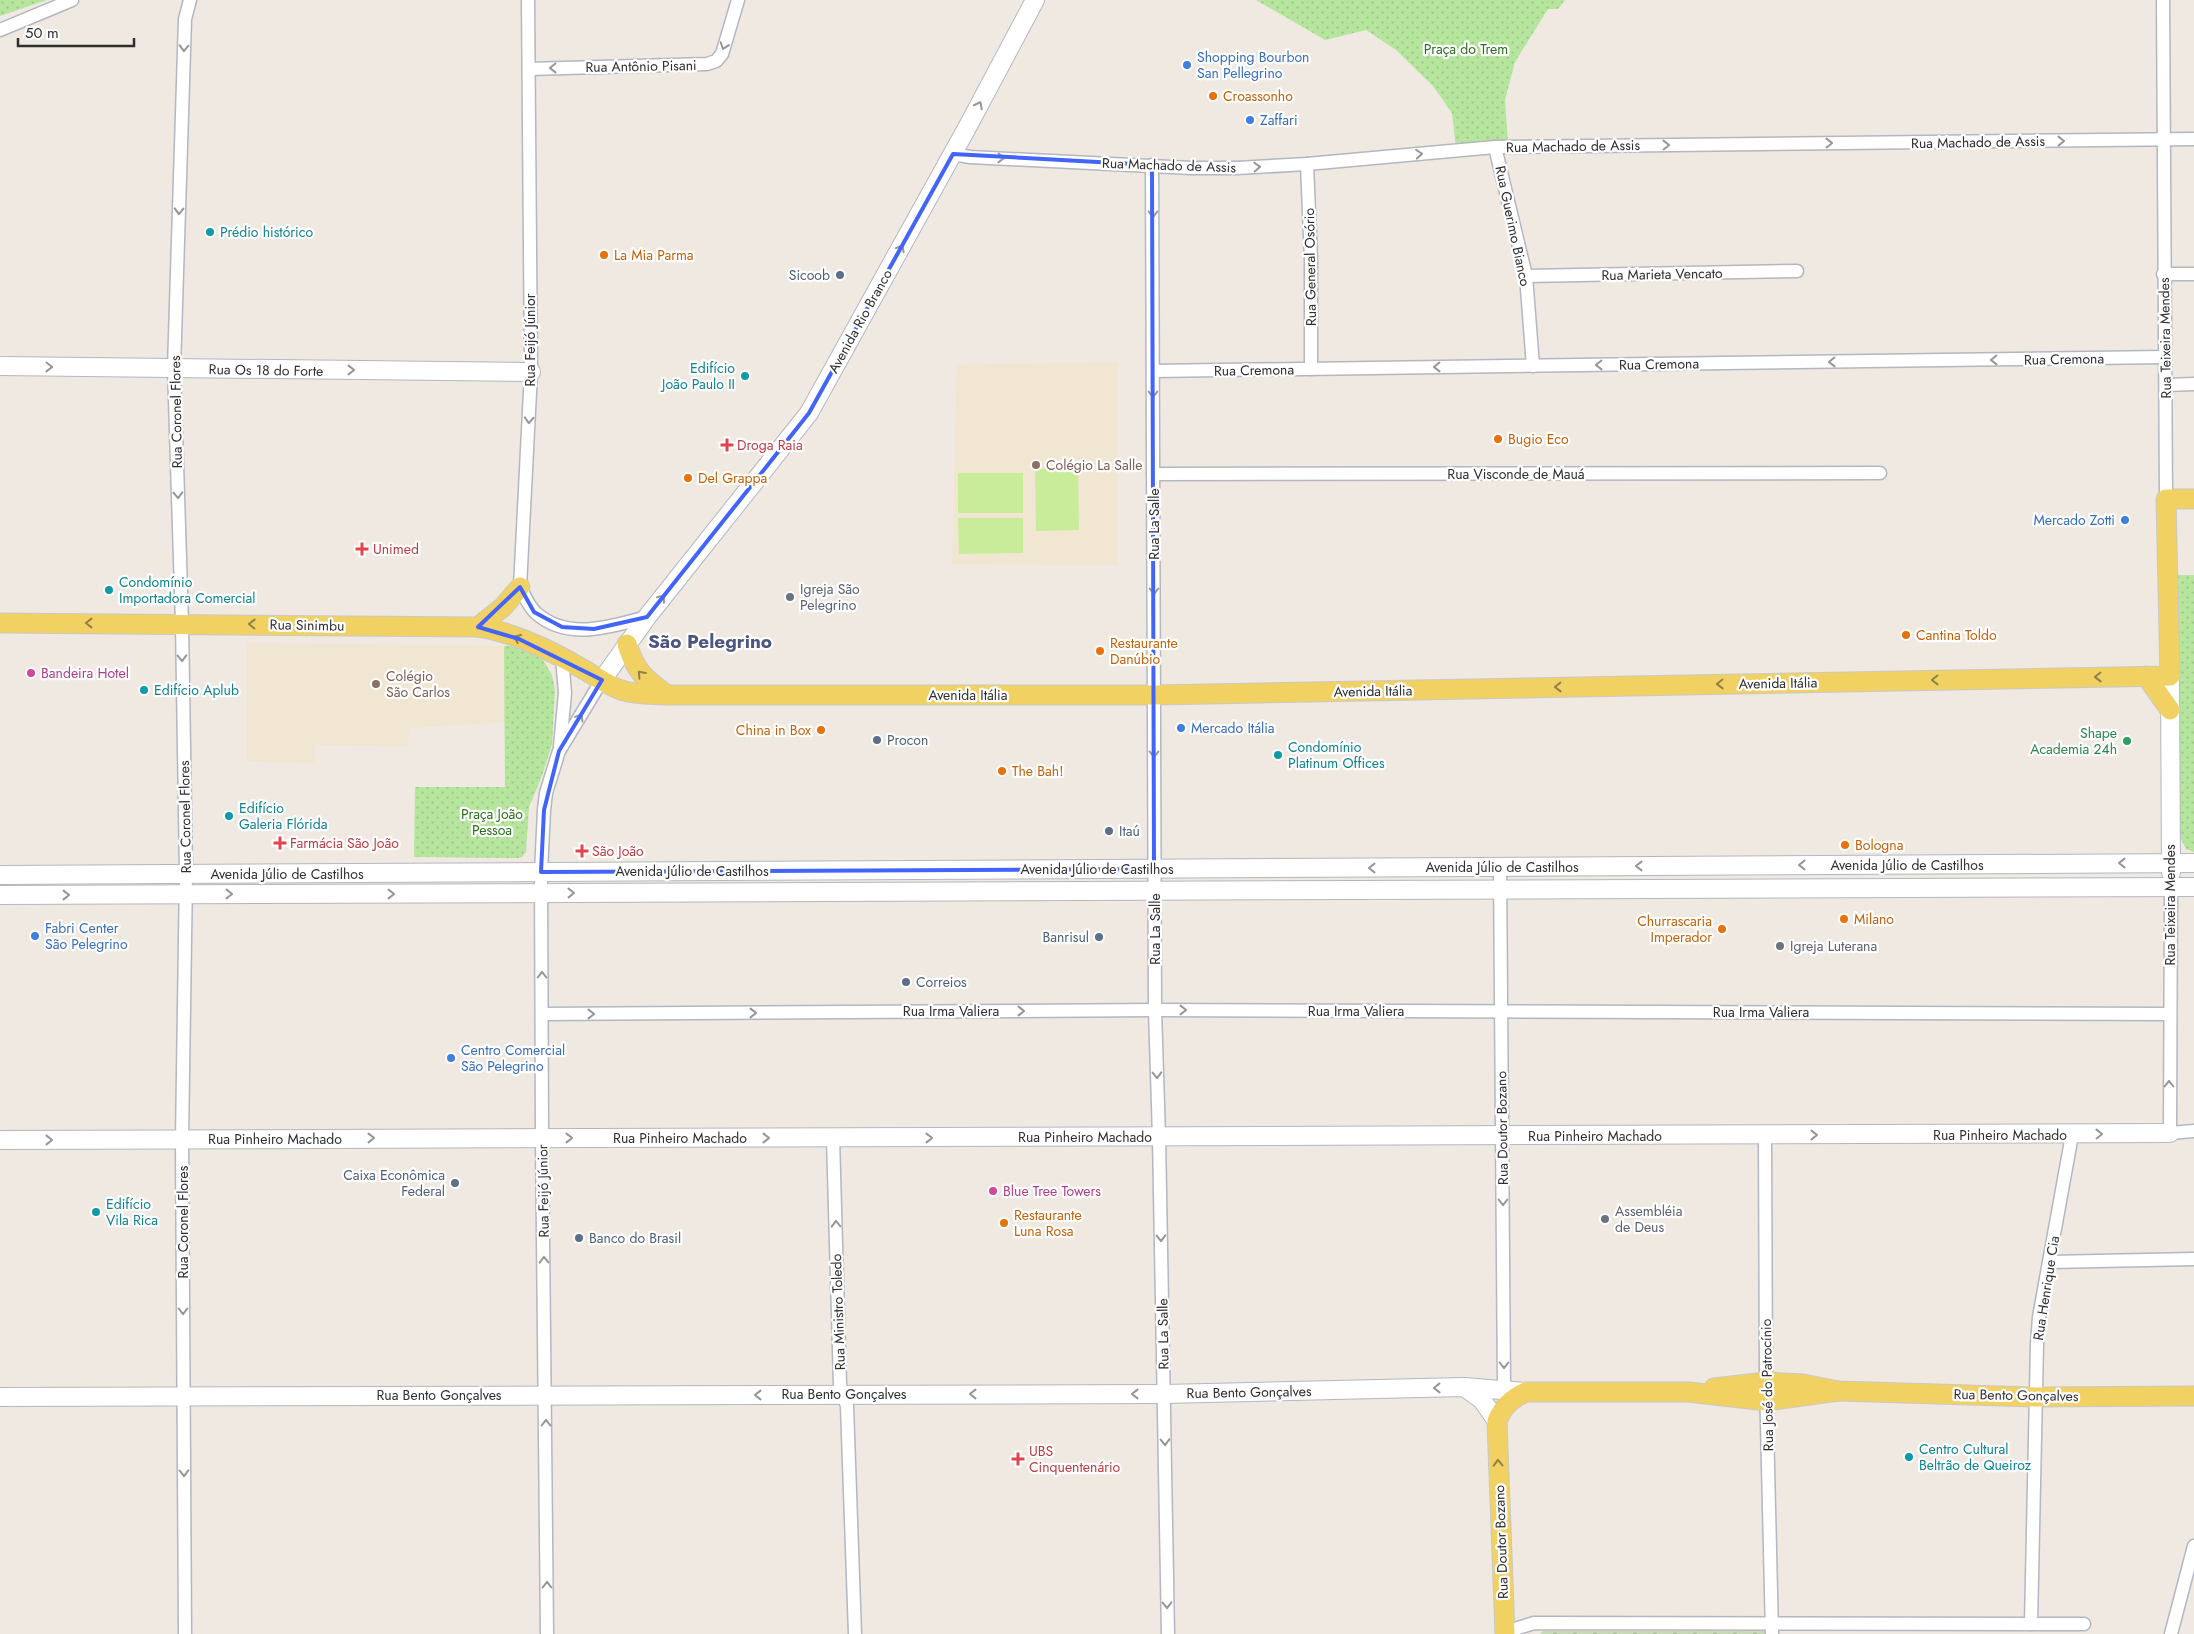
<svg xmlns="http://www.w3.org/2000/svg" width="2194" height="1634" viewBox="0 0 2194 1634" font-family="Jost,sans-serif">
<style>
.education{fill:#f0e6d1}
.cemetery{fill:url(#cemetery-stones)}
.park{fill:url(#park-dots)}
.pitch{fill:#c9ec9a}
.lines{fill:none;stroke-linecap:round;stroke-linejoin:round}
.street-casing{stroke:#b4b7c1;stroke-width:15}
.secondary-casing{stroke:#b4b7c1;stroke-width:20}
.primary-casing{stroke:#c9c9c9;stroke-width:21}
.street{stroke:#fff;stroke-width:12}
.secondary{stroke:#fff;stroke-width:18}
.primary{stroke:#f2d163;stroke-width:19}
.oneway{stroke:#969696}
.oneway2{stroke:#908048}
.marked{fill:none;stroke:#4264fb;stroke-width:4;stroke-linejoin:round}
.shop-dot{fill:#3f7fe0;stroke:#fff;stroke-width:2}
.food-dot{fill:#e8710a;stroke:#fff;stroke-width:2}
.culture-dot{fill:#0f9aa8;stroke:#fff;stroke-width:2}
.service-dot{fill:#5c6f8a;stroke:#fff;stroke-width:2}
.health-dot{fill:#e0444e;stroke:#fff;stroke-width:2}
.education-dot{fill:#8d6e63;stroke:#fff;stroke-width:2}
.worship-dot{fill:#6b7280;stroke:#fff;stroke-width:2}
.hotel-dot{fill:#d1479c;stroke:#fff;stroke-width:2}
.leisure-dot{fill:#2e9e5b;stroke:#fff;stroke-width:2}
.labels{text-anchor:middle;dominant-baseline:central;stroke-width:4.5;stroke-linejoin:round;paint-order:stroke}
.park-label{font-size:14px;fill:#2c6e1b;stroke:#fff}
.shop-label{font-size:14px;fill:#366cbe;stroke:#fff;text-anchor:start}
.street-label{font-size:14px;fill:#2e2e2e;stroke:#fff}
.food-label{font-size:14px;fill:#c56008;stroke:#fff;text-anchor:start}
.culture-label{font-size:14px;fill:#0d838f;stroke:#fff;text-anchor:start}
.service-label{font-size:14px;fill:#4e5e75;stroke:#fff;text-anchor:start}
.health-label{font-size:14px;fill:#be3a42;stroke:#fff;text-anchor:start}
.education-label{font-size:14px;fill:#785e54;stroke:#fff;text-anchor:start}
.worship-label{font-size:14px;fill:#5b616d;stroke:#fff;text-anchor:start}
.hotel-label{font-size:14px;fill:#b23c85;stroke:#fff;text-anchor:start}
.leisure-label{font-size:14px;fill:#27864d;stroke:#fff;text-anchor:end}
.district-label{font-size:19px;font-weight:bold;fill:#4d5680;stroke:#fff}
</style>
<defs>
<pattern id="cemetery-stones" width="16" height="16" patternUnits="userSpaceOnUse" patternTransform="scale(1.25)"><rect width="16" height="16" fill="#c8d9b8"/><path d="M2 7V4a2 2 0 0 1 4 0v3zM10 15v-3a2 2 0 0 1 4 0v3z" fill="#acbb9e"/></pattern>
<pattern id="park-dots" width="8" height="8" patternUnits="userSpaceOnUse" patternTransform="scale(1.25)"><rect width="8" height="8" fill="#b6e59e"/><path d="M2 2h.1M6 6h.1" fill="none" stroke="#9dc588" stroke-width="1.8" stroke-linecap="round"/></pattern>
</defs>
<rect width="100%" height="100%" fill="#efe9e1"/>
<g class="education">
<polygon points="1118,362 1118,565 952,564 957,365"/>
<polygon points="247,643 504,646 505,722 409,728 407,746 315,745 314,763 247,761"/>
</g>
<polygon class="cemetery" points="1543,1631 1767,1631 1767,1634 1540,1634"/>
<g class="park">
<polygon points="0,0 47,0 0,16"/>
<polygon points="1256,0 1565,0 1558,9 1548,9 1515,62 1505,100 1508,143 1456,148 1452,113 1433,86 1396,50 1366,30 1325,40"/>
<polygon points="2177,575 2194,575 2194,852 2186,849 2178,833"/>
<polygon points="518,645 543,660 552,675 555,690 552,744 542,776 529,807 526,852 522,857 518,858 414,857 415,787 505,787 504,646"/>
</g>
<g class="pitch">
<polygon points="1078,468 1079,530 1036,531 1035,469"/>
<rect x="958" y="473" width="65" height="40"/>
<polygon points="958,518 1023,518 1023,553 959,554"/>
</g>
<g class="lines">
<g class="street-casing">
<g id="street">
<path d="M 528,0 L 531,372 L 520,587 C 524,595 529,607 536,613 C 567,641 611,627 647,617"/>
<polyline points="2163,0 2166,499"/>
<polyline points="0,30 72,0"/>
<polyline points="529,69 707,64 716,61 722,54 738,0"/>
<polyline points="1495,147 1526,276 1533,366"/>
<polyline points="953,154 970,157 1191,168 1237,168 1307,164 1495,147 2194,139"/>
<polyline points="1307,164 1311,260 1311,369"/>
<polyline points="1152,165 1155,1010 1159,1137 1168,1634"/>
<polyline points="2163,274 2194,274"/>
<polyline points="1526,276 1797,271"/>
<polyline points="1153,371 2165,357"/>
<polyline points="2166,385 2194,384"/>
<polyline points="1153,474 1880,473"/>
<polyline points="560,746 565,693 562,658"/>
<polyline points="1500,867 1504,1389"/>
<polyline points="2171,887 2170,1133 2194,1131"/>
<polyline points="542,1014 1155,1010 2169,1014"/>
<polyline points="1765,1136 1766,1382 1772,1634"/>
<polyline points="833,1138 840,1385 847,1406 855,1634"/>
<polyline points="2050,1262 2194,1259"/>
<polyline points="2031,1624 2037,1344 2039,1317 2072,1135"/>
<polyline points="185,1634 182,1139 186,874 182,623 174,368 185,19 190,0"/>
<polyline points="547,1634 542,1138 541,872 544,810 546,793 559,751 602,680"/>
<polyline points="1511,1634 1518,1628 1534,1623 2084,1624"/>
<polyline points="2171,1634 2194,1546"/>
</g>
</g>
<g class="secondary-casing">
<g id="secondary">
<polyline points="0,366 531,372"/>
<polyline points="2170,676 2171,873"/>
<polyline points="602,680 647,617 809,413 968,126 1035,0"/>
<polyline points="0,875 2194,863"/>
<polyline points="0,895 2194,887"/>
<polyline points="0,1140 2170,1133"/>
<polyline points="1464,1387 1482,1400 1497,1421"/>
<polyline points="0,1397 1164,1394 1464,1387 1526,1392"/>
</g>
</g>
<g class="primary-casing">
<g id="primary">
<path d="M 0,623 L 478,627 C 513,632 550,650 581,668 C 594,675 607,685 621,690 C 636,695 652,694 667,695 L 1154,695 L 2170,676 L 2166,499 L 2194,499"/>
<polyline points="478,627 503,607 520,587"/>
<path d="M 627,644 C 635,671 645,679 667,695"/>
<polyline points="2146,676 2170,710"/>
<polyline points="1714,1388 1766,1382 1803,1384 1838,1391 2036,1397 2194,1396"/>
<path d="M 1505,1634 L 1497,1421 C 1503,1406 1512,1398 1526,1392 L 1688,1392 L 1767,1401 L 1838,1391"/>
</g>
</g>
<use href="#street" class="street"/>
<use href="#secondary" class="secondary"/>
<use href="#primary" class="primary"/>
</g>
<defs><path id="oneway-chevron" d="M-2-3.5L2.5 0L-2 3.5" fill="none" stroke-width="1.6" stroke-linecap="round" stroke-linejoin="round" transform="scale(1.25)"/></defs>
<g class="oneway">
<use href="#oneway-chevron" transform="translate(724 46) rotate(109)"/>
<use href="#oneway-chevron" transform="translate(184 48) rotate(92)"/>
<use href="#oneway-chevron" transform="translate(553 68) rotate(179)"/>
<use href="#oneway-chevron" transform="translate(979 105) rotate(-63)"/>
<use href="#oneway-chevron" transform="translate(2061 141) rotate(-1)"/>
<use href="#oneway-chevron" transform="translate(1829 143) rotate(-1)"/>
<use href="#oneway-chevron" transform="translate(1666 145) rotate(-1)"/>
<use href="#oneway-chevron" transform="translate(1419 154) rotate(-5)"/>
<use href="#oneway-chevron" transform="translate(1001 158) rotate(2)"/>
<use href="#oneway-chevron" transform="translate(1257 167) rotate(-3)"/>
<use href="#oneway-chevron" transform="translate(179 211) rotate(92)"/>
<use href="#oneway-chevron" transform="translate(1153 214) rotate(90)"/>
<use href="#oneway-chevron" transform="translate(901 248) rotate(-61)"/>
<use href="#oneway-chevron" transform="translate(1994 360) rotate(179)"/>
<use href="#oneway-chevron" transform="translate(1832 362) rotate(179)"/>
<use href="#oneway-chevron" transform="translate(1599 365) rotate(179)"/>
<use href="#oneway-chevron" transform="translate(49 367) rotate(1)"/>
<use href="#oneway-chevron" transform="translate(1437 367) rotate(179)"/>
<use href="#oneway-chevron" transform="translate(351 370)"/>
<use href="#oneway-chevron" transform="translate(1153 394) rotate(90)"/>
<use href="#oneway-chevron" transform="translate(529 420) rotate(93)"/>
<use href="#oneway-chevron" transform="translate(178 495) rotate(88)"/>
<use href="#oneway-chevron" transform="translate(1154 591) rotate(90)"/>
<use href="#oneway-chevron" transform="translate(662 598) rotate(-52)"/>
<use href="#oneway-chevron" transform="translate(182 658) rotate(89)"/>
<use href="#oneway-chevron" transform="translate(580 717) rotate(-59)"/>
<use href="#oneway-chevron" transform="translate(1154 754) rotate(90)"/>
<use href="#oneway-chevron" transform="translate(2122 863) rotate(180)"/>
<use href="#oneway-chevron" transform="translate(1802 865) rotate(180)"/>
<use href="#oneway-chevron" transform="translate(1639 866) rotate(180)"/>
<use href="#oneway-chevron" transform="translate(1372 868) rotate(180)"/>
<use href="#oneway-chevron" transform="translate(571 893)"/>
<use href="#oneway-chevron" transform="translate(229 894)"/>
<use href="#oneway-chevron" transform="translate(391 894)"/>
<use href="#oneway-chevron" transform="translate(66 895)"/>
<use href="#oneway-chevron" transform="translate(542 975) rotate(-90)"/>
<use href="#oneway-chevron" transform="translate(1183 1010)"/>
<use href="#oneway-chevron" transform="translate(1021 1011)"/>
<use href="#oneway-chevron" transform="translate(753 1013)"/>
<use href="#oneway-chevron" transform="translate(591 1014)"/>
<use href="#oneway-chevron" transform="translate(1157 1075) rotate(88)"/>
<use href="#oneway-chevron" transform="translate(2169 1084) rotate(-90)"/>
<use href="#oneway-chevron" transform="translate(2099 1134) rotate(-1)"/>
<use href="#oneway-chevron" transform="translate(1814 1135)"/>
<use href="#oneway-chevron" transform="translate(371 1138)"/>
<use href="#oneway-chevron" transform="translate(569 1138)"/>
<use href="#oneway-chevron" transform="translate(766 1138)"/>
<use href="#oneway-chevron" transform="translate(929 1138)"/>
<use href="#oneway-chevron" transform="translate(49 1140)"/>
<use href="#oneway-chevron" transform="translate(1503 1202) rotate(90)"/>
<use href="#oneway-chevron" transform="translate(836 1224) rotate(-92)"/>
<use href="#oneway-chevron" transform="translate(1161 1238) rotate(89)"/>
<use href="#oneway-chevron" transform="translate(544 1260) rotate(-91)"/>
<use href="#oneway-chevron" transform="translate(183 1311) rotate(90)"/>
<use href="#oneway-chevron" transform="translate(1504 1365) rotate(90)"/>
<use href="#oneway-chevron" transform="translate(1437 1388) rotate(179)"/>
<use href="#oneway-chevron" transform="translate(973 1394) rotate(180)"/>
<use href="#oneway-chevron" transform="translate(1135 1394) rotate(180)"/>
<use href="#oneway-chevron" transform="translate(758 1395) rotate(180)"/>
<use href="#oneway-chevron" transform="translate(546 1423) rotate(-90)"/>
<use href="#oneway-chevron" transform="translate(1165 1442) rotate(89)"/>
<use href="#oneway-chevron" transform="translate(184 1473) rotate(89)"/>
<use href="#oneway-chevron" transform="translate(547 1585) rotate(-90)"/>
<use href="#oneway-chevron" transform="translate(1167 1605) rotate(89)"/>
</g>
<g class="oneway2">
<use href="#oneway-chevron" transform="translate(89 623) rotate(-180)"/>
<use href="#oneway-chevron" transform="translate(252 624) rotate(-179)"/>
<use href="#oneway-chevron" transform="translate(517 638) rotate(-157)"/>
<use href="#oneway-chevron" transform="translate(641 674) rotate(-132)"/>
<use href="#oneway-chevron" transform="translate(2098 677) rotate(179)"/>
<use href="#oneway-chevron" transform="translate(1935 680) rotate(179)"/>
<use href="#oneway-chevron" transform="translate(1720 684) rotate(179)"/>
<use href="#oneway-chevron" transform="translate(1558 687) rotate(179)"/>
<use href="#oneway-chevron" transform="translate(1498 1463) rotate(-92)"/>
</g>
<path class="marked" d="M 953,154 L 1152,165 L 1154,869 L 541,872 L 544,810 L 559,751 L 602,680 L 519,639 L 478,627 L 520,587 L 534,612 L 562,627 L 594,629 L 647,617 L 809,413 Z"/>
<g class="shop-dot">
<circle cx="1187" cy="65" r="5"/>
<circle cx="1250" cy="120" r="5"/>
<circle cx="2125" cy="520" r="5"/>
<circle cx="1181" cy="728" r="5"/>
<circle cx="35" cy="936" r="5"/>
<circle cx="451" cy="1058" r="5"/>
</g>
<g class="food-dot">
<circle cx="1213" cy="96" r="5"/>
<circle cx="604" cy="255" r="5"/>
<circle cx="1498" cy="439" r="5"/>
<circle cx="688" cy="478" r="5"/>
<circle cx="1906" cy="635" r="5"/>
<circle cx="1100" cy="651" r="5"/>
<circle cx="821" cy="730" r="5"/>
<circle cx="1002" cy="771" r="5"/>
<circle cx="1845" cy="845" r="5"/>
<circle cx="1844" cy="919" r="5"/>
<circle cx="1722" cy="929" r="5"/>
<circle cx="1004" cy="1223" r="5"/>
</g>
<g class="culture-dot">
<circle cx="210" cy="232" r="5"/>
<circle cx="745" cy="376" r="5"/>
<circle cx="109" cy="590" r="5"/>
<circle cx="144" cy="690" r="5"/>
<circle cx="1278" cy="755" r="5"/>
<circle cx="229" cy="816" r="5"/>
<circle cx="96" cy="1212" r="5"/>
<circle cx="1909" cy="1457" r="5"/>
</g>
<g class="service-dot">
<circle cx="840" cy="275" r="5"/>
<circle cx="877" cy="740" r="5"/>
<circle cx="1109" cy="831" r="5"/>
<circle cx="1099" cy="937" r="5"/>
<circle cx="906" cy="982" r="5"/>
<circle cx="455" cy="1183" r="5"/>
<circle cx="579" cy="1238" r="5"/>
</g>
<g class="health-dot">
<path d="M724.5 437.5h5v5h5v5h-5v5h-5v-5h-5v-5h5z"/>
<path d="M359.5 541.5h5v5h5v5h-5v5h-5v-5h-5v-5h5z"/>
<path d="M277.5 835.5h5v5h5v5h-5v5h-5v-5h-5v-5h5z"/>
<path d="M579.5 843.5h5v5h5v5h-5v5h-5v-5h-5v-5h5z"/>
<path d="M1015.5 1451.5h5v5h5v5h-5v5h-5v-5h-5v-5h5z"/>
</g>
<g class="education-dot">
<circle cx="1036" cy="465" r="5"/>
<circle cx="376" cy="684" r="5"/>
</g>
<g class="worship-dot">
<circle cx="790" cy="597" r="5"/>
<circle cx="1780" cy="946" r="5"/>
<circle cx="1605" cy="1219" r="5"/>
</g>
<g class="hotel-dot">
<circle cx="31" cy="673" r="5"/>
<circle cx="993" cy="1191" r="5"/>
</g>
<circle class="leisure-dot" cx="2127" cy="741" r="5"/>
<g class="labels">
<g class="park-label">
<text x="1466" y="49">Praça do Trem</text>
<text x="492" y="814">Praça João<tspan x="492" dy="16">Pessoa</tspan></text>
</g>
<g class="shop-label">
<text x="1197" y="57">Shopping Bourbon<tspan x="1197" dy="16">San Pellegrino</tspan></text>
<text x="1260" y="120">Zaffari</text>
<text x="2115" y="520" text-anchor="end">Mercado Zotti</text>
<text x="1191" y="728">Mercado Itália</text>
<text x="45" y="928">Fabri Center<tspan x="45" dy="16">São Pelegrino</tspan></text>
<text x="461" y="1050">Centro Comercial<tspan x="461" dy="16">São Pelegrino</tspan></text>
</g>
<g class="street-label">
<text transform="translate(641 66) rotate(-1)">Rua Antônio Pisani</text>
<text transform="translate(1978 142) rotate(-1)">Rua Machado de Assis</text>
<text transform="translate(1573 146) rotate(-1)">Rua Machado de Assis</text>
<text transform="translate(1169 165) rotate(2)">Rua Machado de Assis</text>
<text transform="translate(1513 226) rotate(78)">Rua Guerimo Bianco</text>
<text transform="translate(1310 267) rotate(-91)">Rua General Osório</text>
<text transform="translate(1662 274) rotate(-1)">Rua Marieta Vencato</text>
<text transform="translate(860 321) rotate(-61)">Avenida Rio Branco</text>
<text transform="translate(2165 338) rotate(-91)">Rua Teixeira Mendes</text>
<text transform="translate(530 340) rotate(-90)">Rua Feijó Júnior</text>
<text transform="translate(2064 359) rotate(-1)">Rua Cremona</text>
<text transform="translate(1659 364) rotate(-1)">Rua Cremona</text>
<text transform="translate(266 370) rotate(1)">Rua Os 18 do Forte</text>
<text transform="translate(1254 370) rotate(-1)">Rua Cremona</text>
<text transform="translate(176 412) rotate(-91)">Rua Coronel Flores</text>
<text x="1516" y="474">Rua Visconde de Mauá</text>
<text transform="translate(1154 524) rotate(-90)">Rua La Salle</text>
<text transform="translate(307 625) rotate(1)">Rua Sinimbu</text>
<text transform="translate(1778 683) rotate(-1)">Avenida Itália</text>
<text transform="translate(1373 691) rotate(-1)">Avenida Itália</text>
<text x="968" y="695">Avenida Itália</text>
<text transform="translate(185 817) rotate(-91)">Rua Coronel Flores</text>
<text x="1907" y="865">Avenida Júlio de Castilhos</text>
<text x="1502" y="867">Avenida Júlio de Castilhos</text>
<text x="1097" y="869">Avenida Júlio de Castilhos</text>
<text x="692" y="871">Avenida Júlio de Castilhos</text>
<text x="287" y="874">Avenida Júlio de Castilhos</text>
<text transform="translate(2170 905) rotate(-90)">Rua Teixeira Mendes</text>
<text transform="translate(1155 929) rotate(-90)">Rua La Salle</text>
<text x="951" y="1011">Rua Irma Valiera</text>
<text x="1356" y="1011">Rua Irma Valiera</text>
<text x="1761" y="1012">Rua Irma Valiera</text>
<text transform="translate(1502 1128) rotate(-91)">Rua Doutor Bozano</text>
<text x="2000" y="1135">Rua Pinheiro Machado</text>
<text x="1595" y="1136">Rua Pinheiro Machado</text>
<text x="1085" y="1137">Rua Pinheiro Machado</text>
<text x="680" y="1138">Rua Pinheiro Machado</text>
<text x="275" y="1139">Rua Pinheiro Machado</text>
<text transform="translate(543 1191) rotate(-91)">Rua Feijó Júnior</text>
<text transform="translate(183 1222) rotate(-90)">Rua Coronel Flores</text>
<text transform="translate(2046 1288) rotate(-81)">Rua Henrique Cia</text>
<text transform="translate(838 1312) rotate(-92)">Rua Ministro Toledo</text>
<text transform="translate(1163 1334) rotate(-91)">Rua La Salle</text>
<text transform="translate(1767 1385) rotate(-91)">Rua José do Patrocínio</text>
<text transform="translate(1249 1392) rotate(-1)">Rua Bento Gonçalves</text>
<text x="844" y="1394">Rua Bento Gonçalves</text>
<text x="439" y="1395">Rua Bento Gonçalves</text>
<text transform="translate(2016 1395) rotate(1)">Rua Bento Gonçalves</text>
<text transform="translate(1501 1542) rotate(-92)">Rua Doutor Bozano</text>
</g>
<g class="food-label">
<text x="1223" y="96">Croassonho</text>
<text x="614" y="255">La Mia Parma</text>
<text x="1508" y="439">Bugio Eco</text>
<text x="698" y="478">Del Grappa</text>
<text x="1916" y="635">Cantina Toldo</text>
<text x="1110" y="643">Restaurante<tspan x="1110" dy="16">Danúbio</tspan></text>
<text x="811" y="730" text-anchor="end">China in Box</text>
<text x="1012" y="771">The Bah!</text>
<text x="1855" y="845">Bologna</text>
<text x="1854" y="919">Milano</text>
<text x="1712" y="921" text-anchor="end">Churrascaria<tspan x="1712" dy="16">Imperador</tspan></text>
<text x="1014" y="1215">Restaurante<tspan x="1014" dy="16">Luna Rosa</tspan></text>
</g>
<g class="culture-label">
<text x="220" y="232">Prédio histórico</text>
<text x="735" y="368" text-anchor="end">Edifício<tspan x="735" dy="16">João Paulo II</tspan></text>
<text x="119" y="582">Condomínio<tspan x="119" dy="16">Importadora Comercial</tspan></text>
<text x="154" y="690">Edifício Aplub</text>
<text x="1288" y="747">Condomínio<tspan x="1288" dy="16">Platinum Offices</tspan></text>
<text x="239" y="808">Edifício<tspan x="239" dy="16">Galeria Flórida</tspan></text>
<text x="106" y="1204">Edifício<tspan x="106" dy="16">Vila Rica</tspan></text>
<text x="1919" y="1449">Centro Cultural<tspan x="1919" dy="16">Beltrão de Queiroz</tspan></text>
</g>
<g class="service-label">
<text x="830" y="275" text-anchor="end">Sicoob</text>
<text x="887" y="740">Procon</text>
<text x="1119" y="831">Itaú</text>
<text x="1089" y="937" text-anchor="end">Banrisul</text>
<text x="916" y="982">Correios</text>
<text x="445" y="1175" text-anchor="end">Caixa Econômica<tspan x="445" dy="16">Federal</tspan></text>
<text x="589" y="1238">Banco do Brasil</text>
</g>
<g class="health-label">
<text x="737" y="445">Droga Raia</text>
<text x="373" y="549">Unimed</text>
<text x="290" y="843">Farmácia São João</text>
<text x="592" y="851">São João</text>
<text x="1029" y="1451">UBS<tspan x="1029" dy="16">Cinquentenário</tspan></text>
</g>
<g class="education-label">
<text x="1046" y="465">Colégio La Salle</text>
<text x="386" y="676">Colégio<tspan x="386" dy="16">São Carlos</tspan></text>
</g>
<g class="worship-label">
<text x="800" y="589">Igreja São<tspan x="800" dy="16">Pelegrino</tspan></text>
<text x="1790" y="946">Igreja Luterana</text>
<text x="1615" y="1211">Assembléia<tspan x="1615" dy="16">de Deus</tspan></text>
</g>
<g class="hotel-label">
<text x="41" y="673">Bandeira Hotel</text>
<text x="1003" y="1191">Blue Tree Towers</text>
</g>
<g class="leisure-label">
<text x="2117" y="733">Shape<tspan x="2117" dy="16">Academia 24h</tspan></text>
</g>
<g class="district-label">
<text x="710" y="641">São Pelegrino</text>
</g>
</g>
<path d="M18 38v8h116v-8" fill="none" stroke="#2e2e2e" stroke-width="2.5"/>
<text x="25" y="38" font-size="15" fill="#2e2e2e" stroke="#ffffff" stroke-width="4" paint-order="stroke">50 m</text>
</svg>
